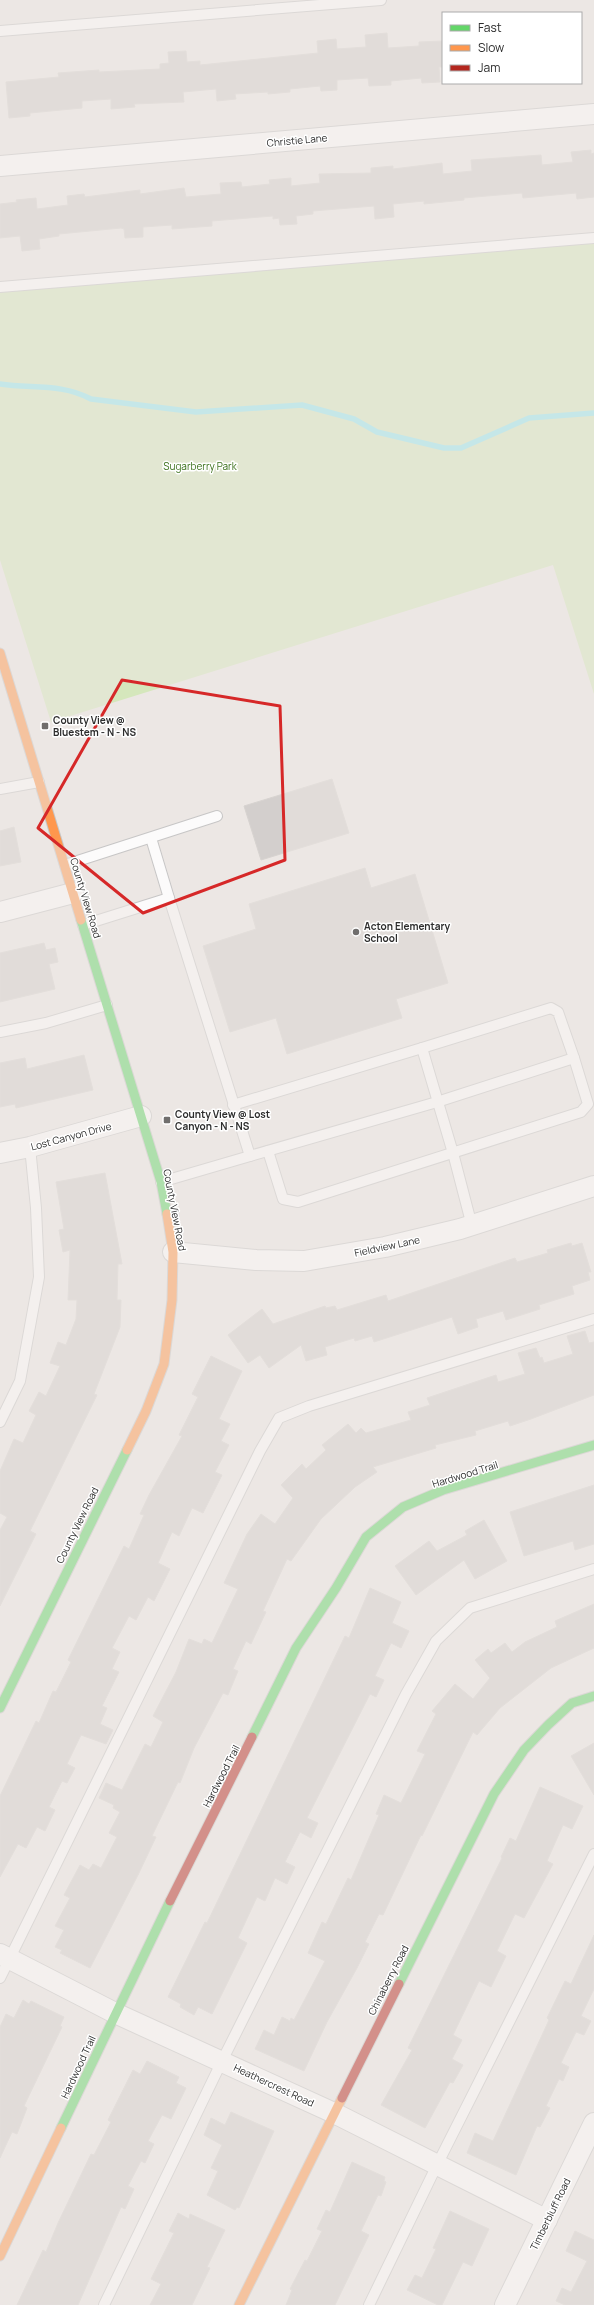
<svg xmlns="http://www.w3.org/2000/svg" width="594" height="2305" viewBox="0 0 594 2305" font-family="Manrope,sans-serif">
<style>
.park{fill:#d5e7bc}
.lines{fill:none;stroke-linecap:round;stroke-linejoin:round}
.stream{stroke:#96e6ee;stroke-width:5.5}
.building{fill:#d3cfcd;stroke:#d7d3d0}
.lane-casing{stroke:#c7c6c6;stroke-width:12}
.street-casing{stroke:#c7c6c6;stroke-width:22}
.fast-casing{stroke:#c7c6c6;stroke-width:11}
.slow-casing{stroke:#c7c6c6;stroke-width:11}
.jam-casing{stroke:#c7c6c6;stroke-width:11}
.lane{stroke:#fcfbfb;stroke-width:10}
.street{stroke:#fcfbfb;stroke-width:20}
.fast{stroke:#63d668;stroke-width:9}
.slow{stroke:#ff974d;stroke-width:9}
.jam{stroke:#b3261e;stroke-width:9}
.marked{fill:none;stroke:#d62828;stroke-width:3;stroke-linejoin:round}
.poi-dot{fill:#706e6d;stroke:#fff;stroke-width:1.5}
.labels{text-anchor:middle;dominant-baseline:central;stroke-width:3;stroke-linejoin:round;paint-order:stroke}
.street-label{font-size:10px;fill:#2d2d2d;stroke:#fff}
.park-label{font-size:10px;fill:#396f19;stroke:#fff}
.poi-label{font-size:10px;font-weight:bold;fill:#2d2d2d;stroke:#fff;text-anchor:start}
</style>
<rect width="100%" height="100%" fill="#ece7e4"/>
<polygon class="park" points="594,233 594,694 553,565 51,722 0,560 0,283"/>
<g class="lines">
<path class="stream" d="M 0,384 C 32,389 61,383 91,399 L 196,412 L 302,405 L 354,419 L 377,432 L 444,448 L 461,448 L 529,418 L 594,413"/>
</g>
<g class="building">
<polygon points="387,33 388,48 419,46 419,42 443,41 443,67 439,67 440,82 422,83 421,78 391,81 391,85 369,86 368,78 337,80 337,90 321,91 320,86 290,89 290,92 268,94 268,92 235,94 236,99 217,101 216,89 183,92 184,102 134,104 135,107 111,109 111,99 82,101 82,108 30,113 30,116 9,118 6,82 59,77 58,73 99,70 99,72 160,69 160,64 169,63 168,52 186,51 187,62 200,61 200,65 318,53 317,41 336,39 337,49 366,47 365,35"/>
<polygon points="591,150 591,154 594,153 594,197 577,199 576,193 523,198 522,193 464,198 464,200 424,204 424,201 393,204 394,217 375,219 374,206 313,211 313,214 296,216 297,224 280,225 279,218 273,219 273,216 212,221 212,226 172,229 172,225 143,227 143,237 125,238 124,229 121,228 59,234 59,236 39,239 40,249 22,251 20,236 0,238 0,204 17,202 16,200 36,198 37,209 68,205 67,196 84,194 85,197 140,190 140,194 184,188 186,197 221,194 220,183 241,182 242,187 270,184 269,180 291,178 291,186 320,183 319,174 371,173 371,168 393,166 393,169 442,163 443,174 472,171 471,160 541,155 542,165 573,162 571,152"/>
<polygon points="332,779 349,833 261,860 244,806"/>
<polygon points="14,827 21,862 0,866 0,831"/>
<polygon points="365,868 371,888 415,874 448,983 396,999 402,1018 287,1054 276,1018 230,1032 203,946 256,929 249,904"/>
<polygon points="44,943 46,950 55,948 58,962 49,964 55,989 0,1002 0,953"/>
<polygon points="84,1055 93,1090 16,1108 15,1104 0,1107 0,1063 25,1058 27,1069"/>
<polygon points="105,1173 122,1264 118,1264 117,1300 121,1300 120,1327 94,1394 97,1395 30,1531 36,1534 0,1606 0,1530 7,1517 0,1513 0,1471 14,1439 23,1443 36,1415 29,1411 39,1392 46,1396 60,1366 50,1363 58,1342 66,1345 76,1319 77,1300 68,1300 70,1250 63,1252 59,1230 64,1229 56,1182"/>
<polygon points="571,1243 572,1246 582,1243 591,1272 588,1272 590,1280 572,1286 574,1294 539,1305 540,1309 506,1320 503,1311 476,1319 478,1327 458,1334 452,1317 374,1342 372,1336 355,1341 354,1338 325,1347 327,1355 306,1361 301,1345 269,1368 260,1355 248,1363 228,1335 262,1309 273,1324 325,1306 326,1308 335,1306 337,1310 386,1295 388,1301 515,1258 517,1262 548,1253 547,1250"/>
<polygon points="585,1331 589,1343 594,1342 594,1395 531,1419 510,1426 508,1421 475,1431 476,1435 435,1445 436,1448 373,1467 377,1472 355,1487 321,1519 291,1561 287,1559 263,1611 266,1612 251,1644 246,1641 233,1669 238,1671 228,1695 223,1693 194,1748 180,1783 178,1782 152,1836 156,1837 138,1875 90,1968 60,1953 62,1950 55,1947 64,1930 55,1926 70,1898 64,1895 80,1865 89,1870 93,1864 101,1868 117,1837 109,1833 120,1812 113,1808 114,1805 99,1798 106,1783 122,1790 145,1744 151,1747 163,1722 153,1716 176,1672 189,1639 202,1644 204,1639 212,1643 238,1589 224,1583 247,1534 261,1514 275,1524 293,1498 281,1485 302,1464 306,1469 326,1450 322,1445 348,1424 356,1433 361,1428 366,1433 411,1420 408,1412 430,1405 427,1398 496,1375 498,1382 525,1374 518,1353 536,1348 540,1358 542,1357 544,1363 573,1354 567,1336"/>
<polygon points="211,1356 242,1371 219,1419 230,1424 221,1441 229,1445 215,1472 222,1475 203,1513 192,1508 179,1536 172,1532 158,1563 170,1569 154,1601 148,1597 136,1620 129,1616 112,1648 120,1652 112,1669 119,1672 102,1706 107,1708 100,1724 113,1730 106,1744 81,1735 67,1764 75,1768 67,1783 62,1781 49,1807 55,1810 45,1831 37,1827 26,1848 18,1844 0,1877 0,1796 36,1721 39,1723 53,1691 56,1692 71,1662 68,1660 124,1546 129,1549 144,1515 140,1514 149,1495 182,1436 179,1435 198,1397 192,1394"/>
<polygon points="594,1485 594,1544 575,1550 573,1541 524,1556 510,1512"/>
<polygon points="484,1520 507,1561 475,1579 464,1560 416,1595 395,1566 429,1541 437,1551 467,1535 465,1531"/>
<polygon points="370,1588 401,1602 392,1623 409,1631 401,1648 391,1643 375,1676 384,1680 376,1697 370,1694 307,1818 318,1823 311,1838 300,1832 285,1862 295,1867 287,1884 275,1878 265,1901 257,1897 238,1938 247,1943 212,2014 198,2007 194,2015 180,2007 181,2004 168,1997 205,1922 207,1923 345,1636 349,1638"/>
<polygon points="594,1604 594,1648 551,1668 500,1708 477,1735 473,1732 422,1836 421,1835 383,1915 379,1914 365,1942 369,1944 357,1968 327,2022 304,2071 255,2049 264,2030 274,2035 282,2017 290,2021 291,2018 294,2020 325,1961 308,1953 322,1922 326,1924 348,1878 351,1880 379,1815 376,1814 384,1795 401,1803 425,1754 417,1751 436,1714 432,1711 455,1684 473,1699 490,1678 475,1660 488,1649 491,1653 505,1643 512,1652 525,1642 557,1627 555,1621"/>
<polygon points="594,1743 594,1795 571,1756"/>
<polygon points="540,1787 583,1806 572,1829 563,1825 547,1861 553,1864 524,1918 515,1914 497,1951 506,1956 491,1987 479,1981 453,2035 462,2040 452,2059 463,2065 453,2083 450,2082 425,2128 381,2105 412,2050 408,2048 502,1858 501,1857 510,1838 516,1841"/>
<polygon points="594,1935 594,1989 581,2016 591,2021 584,2035 576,2032 561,2063 569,2067 563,2081 559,2079 546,2106 550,2108 540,2127 537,2126 516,2175 467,2153 475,2133 493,2141 549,2020 547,2018 565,1981 571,1984"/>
<polygon points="23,2000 29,2004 31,2001 64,2017 60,2026 62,2027 24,2106 27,2108 17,2134 12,2132 0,2158 0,2027 6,2014 14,2018"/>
<polygon points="147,2061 179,2077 176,2083 186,2088 171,2119 162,2115 148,2141 154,2144 145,2163 141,2161 128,2186 134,2189 125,2209 121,2207 78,2305 17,2305 43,2250 46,2252 58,2223 91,2154 94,2155 111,2122 108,2120 133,2070 140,2074"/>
<polygon points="231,2112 274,2131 239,2208 237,2207 235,2210 207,2195 218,2171 211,2168 222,2145 204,2135 211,2118 225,2125"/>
<polygon points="352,2162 385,2177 384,2181 386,2182 381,2196 378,2195 361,2231 369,2235 335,2305 286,2305 292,2290 290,2289 305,2260 307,2261 322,2231 317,2229 326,2210 330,2212"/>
<polygon points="450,2211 489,2229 472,2266 463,2262 442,2305 438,2305 407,2290 415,2275 422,2278 436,2249 433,2248"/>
<polygon points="178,2213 189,2219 190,2214 225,2230 207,2267 210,2268 192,2305 150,2305 161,2284 151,2279 174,2233 169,2231"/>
<polygon points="575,2231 594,2240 594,2305 565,2305 556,2301 562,2288 571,2292 587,2261 566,2251"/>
</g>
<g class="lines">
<g class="lane-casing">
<g id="lane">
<polyline points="0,31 381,0"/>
<polyline points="0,287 594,238"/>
<polyline points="0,789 39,782"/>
<polyline points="151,838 169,898"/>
<polyline points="65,865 217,816"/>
<polyline points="83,925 169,898 250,1156 161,1182"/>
<polyline points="0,1032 46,1023 107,1005"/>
<polyline points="233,1105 422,1048 453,1153 472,1226"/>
<polyline points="268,1151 283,1199 298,1202 581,1112 588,1104 574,1058"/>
<polyline points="250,1156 437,1102 574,1058 558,1012 551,1008 422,1048"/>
<polyline points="0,1422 20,1381 39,1277 36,1208 30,1147"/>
<polyline points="0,1978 260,1451 279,1418 309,1406 594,1319"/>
<polyline points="104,2305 222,2061 406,1694 436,1641 470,1608 594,1569"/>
<polyline points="369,2305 437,2165 594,1854"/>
</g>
</g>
<g class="street-casing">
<g id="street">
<polyline points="0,166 594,114"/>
<polyline points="0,912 73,893"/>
<polyline points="0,1153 30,1147 141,1116"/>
<polyline points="173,1252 256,1260 304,1261 385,1247 460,1229 594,1186"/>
<polyline points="0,1954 115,2013 334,2113 547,2220"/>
<polyline points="505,2305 594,2123"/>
</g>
</g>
<g class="fast-casing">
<g id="fast">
<polyline points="81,920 161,1182 167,1214"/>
<polyline points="0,1708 127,1450"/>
<polyline points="252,1737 296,1648 336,1588 366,1537 403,1507 443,1490 594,1445"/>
<polyline points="399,1984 494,1794 524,1750 548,1725 572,1703 594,1696"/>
<polyline points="61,2128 170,1901"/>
</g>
</g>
<g class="slow-casing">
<g id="slow">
<polyline points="0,653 81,920"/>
<polyline points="127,1450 146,1411 164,1364 172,1300 173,1252 167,1214"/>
<polyline points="0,2256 61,2128"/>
<polyline points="239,2305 342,2098"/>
</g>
</g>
<g class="jam-casing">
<g id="jam">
<polyline points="170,1901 252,1737"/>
<polyline points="342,2098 399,1984"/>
</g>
</g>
<use href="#lane" class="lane"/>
<use href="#street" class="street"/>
<use href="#fast" class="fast"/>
<use href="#slow" class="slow"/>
<use href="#jam" class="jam"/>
</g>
<path d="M0 0H594V2305H0ZM 122,680 L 280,706 L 285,860 L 143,913 L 38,828 Z" fill="#ece7e4" fill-opacity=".55" fill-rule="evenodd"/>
<path class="marked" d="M 122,680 L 280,706 L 285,860 L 143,913 L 38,828 Z"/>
<g class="poi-dot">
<rect x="41" y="722" width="8" height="8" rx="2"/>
<circle cx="356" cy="932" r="4"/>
<rect x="163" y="1116" width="8" height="8" rx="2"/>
</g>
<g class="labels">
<g class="street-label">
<text transform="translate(297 140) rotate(-5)">Christie Lane</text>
<text transform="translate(86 898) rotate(73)">County View Road</text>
<text transform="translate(71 1136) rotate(-15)">Lost Canyon Drive</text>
<text transform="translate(175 1210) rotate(79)">County View Road</text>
<text transform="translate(387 1246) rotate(-12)">Fieldview Lane</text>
<text transform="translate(465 1474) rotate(-17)">Hardwood Trail</text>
<text transform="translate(77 1525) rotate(-64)">County View Road</text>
<text transform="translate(221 1776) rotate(-63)">Hardwood Trail</text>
<text transform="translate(388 1980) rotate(-63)">Chinaberry Road</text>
<text transform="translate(78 2067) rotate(-65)">Hardwood Trail</text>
<text transform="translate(274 2085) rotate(25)">Heathercrest Road</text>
<text transform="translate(550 2214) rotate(-64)">Timberbluff Road</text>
</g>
<g class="park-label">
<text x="200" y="466">Sugarberry Park</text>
</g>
<g class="poi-label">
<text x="53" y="720">County View @<tspan x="53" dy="12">Bluestem - N - NS</tspan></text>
<text x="364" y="926">Acton Elementary<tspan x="364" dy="12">School</tspan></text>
<text x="175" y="1114">County View @ Lost<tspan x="175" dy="12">Canyon - N - NS</tspan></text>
</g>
</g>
<rect x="442" y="12" width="140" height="72" fill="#ffffff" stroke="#ababab"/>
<rect x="450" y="25" width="20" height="6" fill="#63d668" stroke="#ababab"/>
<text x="478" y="32" font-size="12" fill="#2d2d2d">Fast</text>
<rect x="450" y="45" width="20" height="6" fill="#ff974d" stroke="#ababab"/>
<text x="478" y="52" font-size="12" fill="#2d2d2d">Slow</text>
<rect x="450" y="65" width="20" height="6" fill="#b3261e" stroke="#ababab"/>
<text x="478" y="72" font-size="12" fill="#2d2d2d">Jam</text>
</svg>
